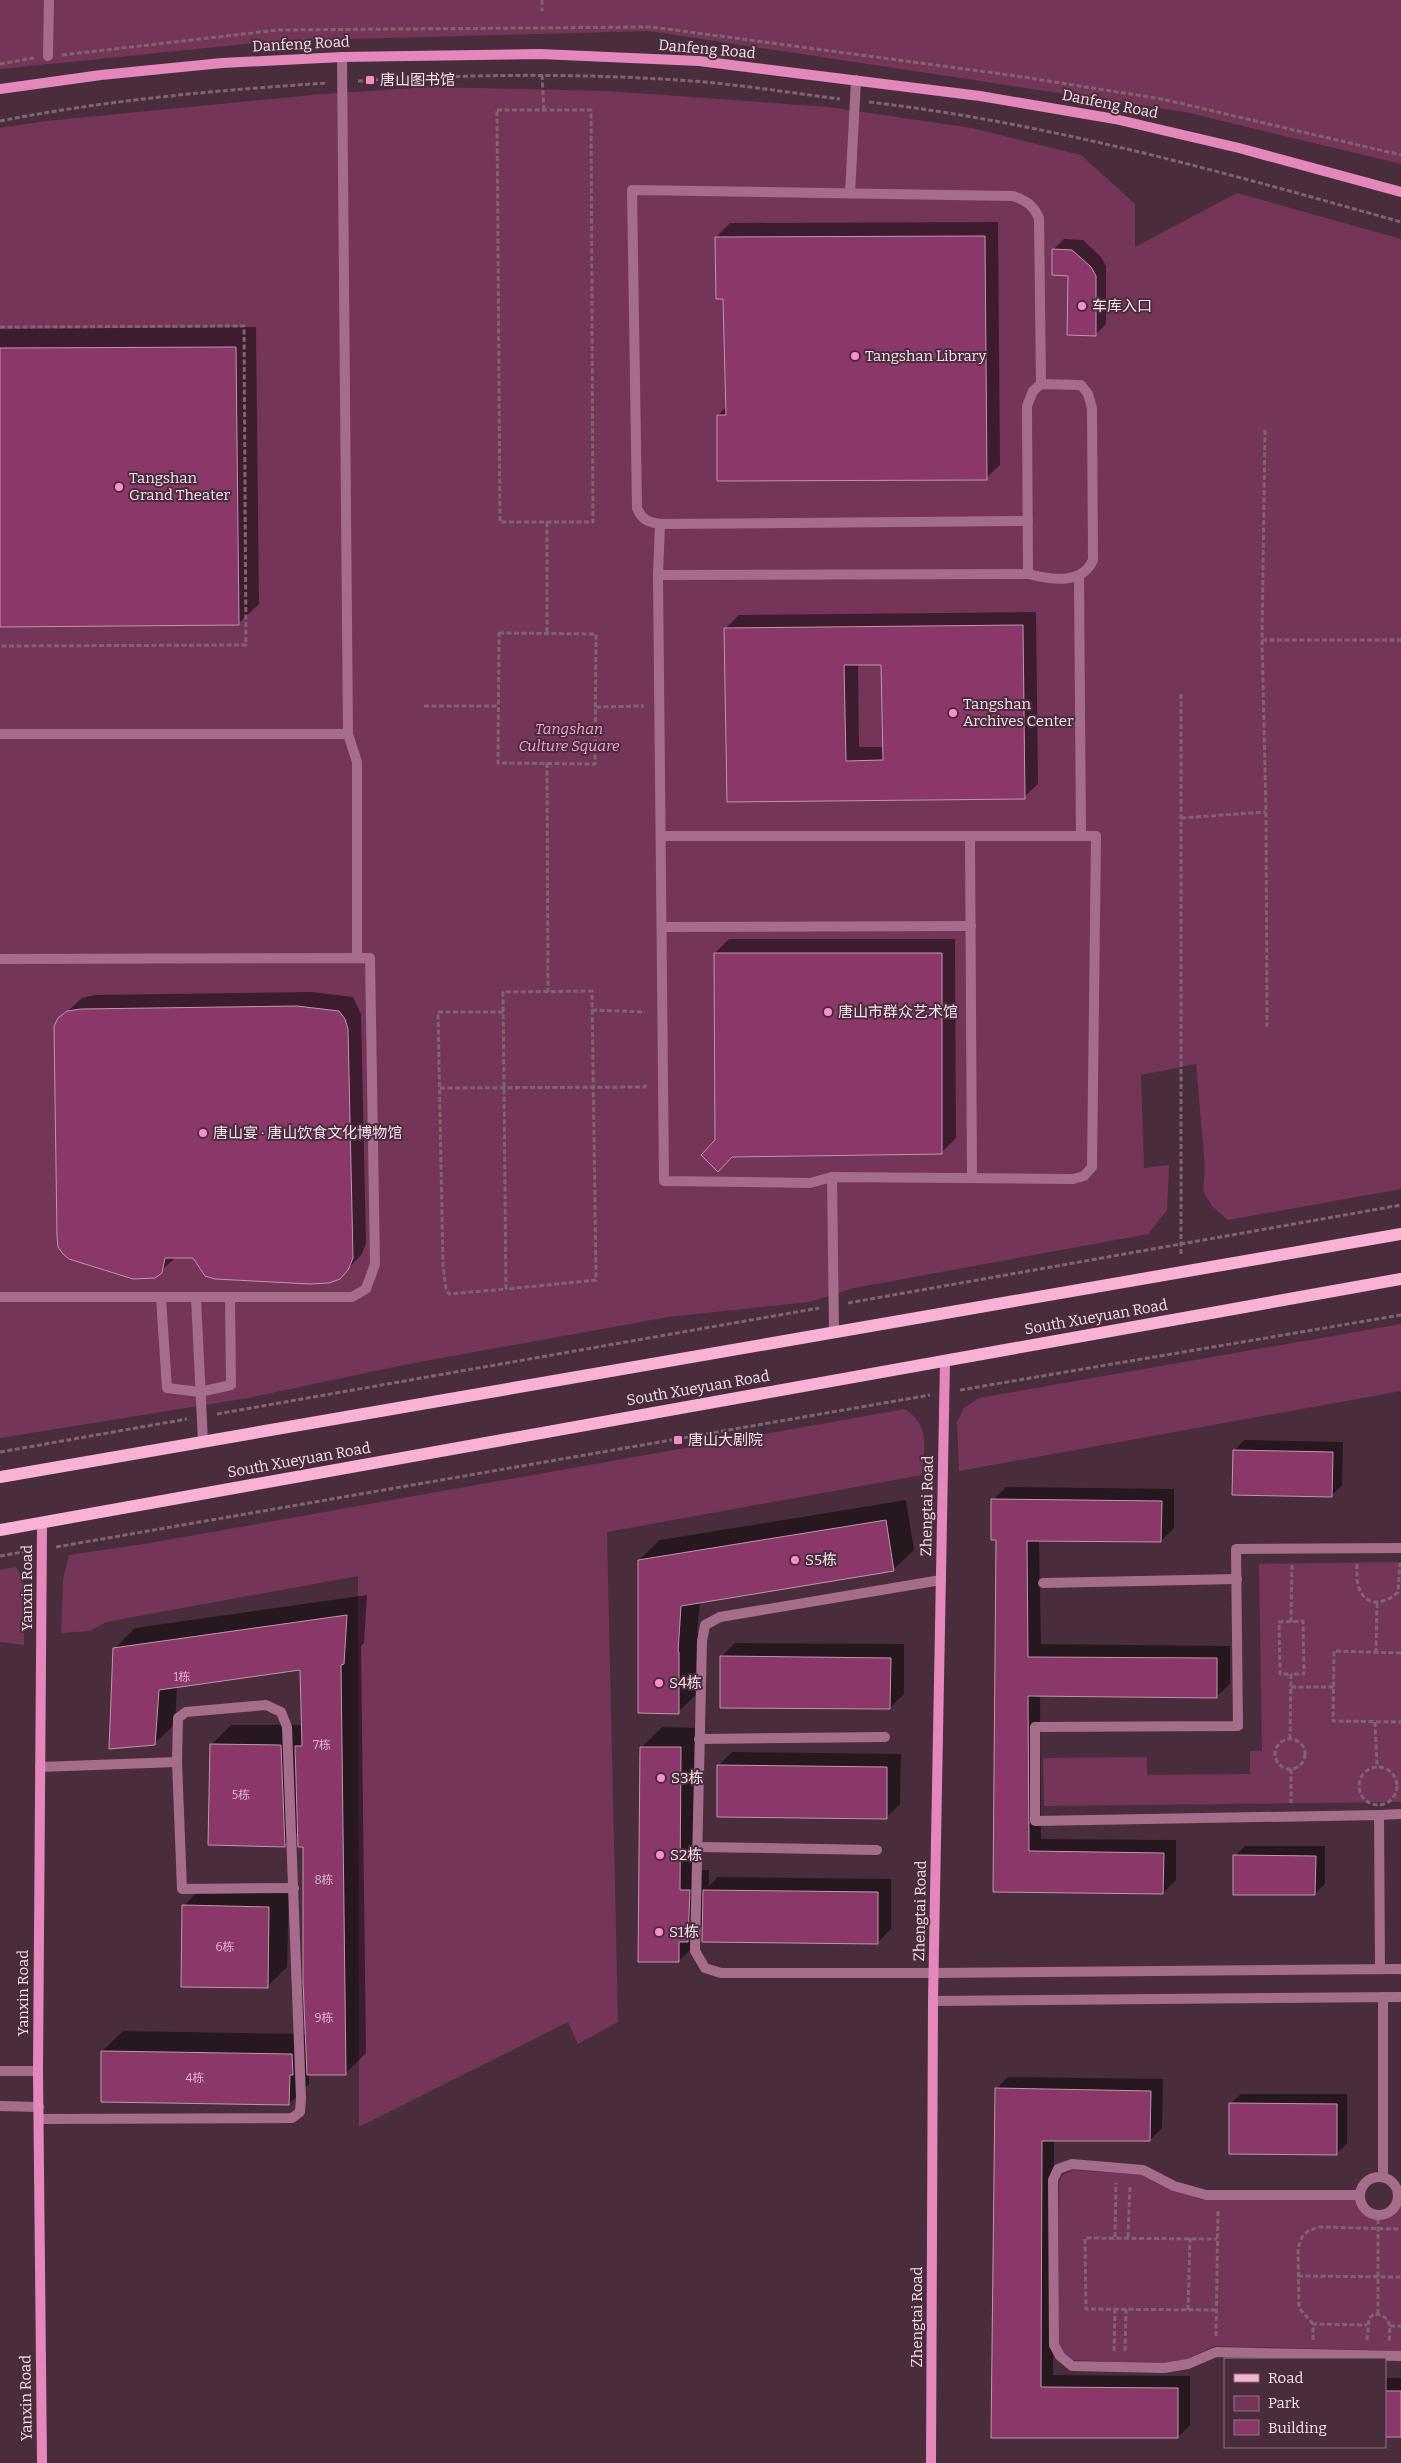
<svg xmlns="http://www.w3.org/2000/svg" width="1401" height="2463" viewBox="0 0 1401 2463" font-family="Bitter,'Noto Sans SC',serif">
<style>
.green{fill:#743559}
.shadow{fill:#0007;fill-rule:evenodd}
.building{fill:#8c3769;stroke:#bc98aa;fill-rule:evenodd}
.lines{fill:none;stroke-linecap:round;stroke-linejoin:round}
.path{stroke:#7e6371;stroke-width:3;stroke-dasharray:5 2.5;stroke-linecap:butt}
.lane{stroke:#a66c8b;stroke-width:10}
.street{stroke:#a66c8b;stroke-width:10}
.secondary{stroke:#e487ba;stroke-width:10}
.primary{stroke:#f9b1d6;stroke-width:12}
.poi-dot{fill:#f98fca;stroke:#4a2d3c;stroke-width:2}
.labels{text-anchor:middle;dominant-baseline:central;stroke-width:4;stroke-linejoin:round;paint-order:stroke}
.number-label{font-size:12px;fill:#dcb7cb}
.street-label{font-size:15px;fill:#f6e2ec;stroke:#4a2d3c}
.poi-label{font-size:15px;fill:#f6e2ec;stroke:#4a2d3c;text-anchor:start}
.park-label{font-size:15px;font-style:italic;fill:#fc9fd1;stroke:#4a2d3c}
</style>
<rect width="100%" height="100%" fill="#4a2d3c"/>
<g class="green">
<polygon points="0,0 1401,0 1401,164 1185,112 649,31 277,41 0,69"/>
<polygon points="430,87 608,91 828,107 972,128 1081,155 1135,204 1135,247 1237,193 1401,239 1401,1189 1228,1220 1212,1206 1203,1191 1205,1168 1196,1064 1141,1075 1144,1168 1169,1165 1167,1210 1148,1234 854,1288 809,1302 668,1317 403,1365 248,1398 0,1438 0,128 46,121 322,94"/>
<polygon points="1401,1324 1401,1391 959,1471 957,1422 964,1408 979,1398"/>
<path d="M 905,1409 C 931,1427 924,1447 922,1475 L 607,1532 L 618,2022 L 578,2044 L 568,2022 L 359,2127 L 358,1576 L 106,1622 L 90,1631 L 61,1633 L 63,1580 L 69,1555 L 150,1543 Z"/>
<polygon points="1401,1562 1401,1802 1044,1806 1043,1758 1147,1757 1147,1775 1250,1774 1250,1751 1262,1751 1259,1564"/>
<path d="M 16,1567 C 30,1588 24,1620 24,1645 L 0,1642 L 0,1570 Z"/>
<path d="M 1074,2170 L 1141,2175 L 1171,2190 L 1204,2200 L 1356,2199 C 1362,2217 1372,2222 1390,2217 L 1401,2204 L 1401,2351 L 1214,2346 L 1187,2359 L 1161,2364 L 1073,2360 L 1064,2353 L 1059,2343 L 1059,2183 L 1062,2175 Z"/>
</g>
<g class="shadow">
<polygon points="998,222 1000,465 986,478 718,415 727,406 725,298 716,237 730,223"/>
<polygon points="1064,239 1083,240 1101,257 1106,266 1106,324 1096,334 1069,274 1053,250"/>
<polygon points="256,327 259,604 238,624 0,626 0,329"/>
<path d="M 1036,612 L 1038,784 L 1024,797 L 728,801 L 725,629 L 739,615 ZM 882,663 L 884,747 L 859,747 L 858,664 Z"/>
<polygon points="729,939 955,939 956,1138 942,1152 715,953"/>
<polygon points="312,992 353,997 361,1014 366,1243 362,1254 339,1278 194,1257 175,1258 154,1277 134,1278 59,1019 82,998 95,995"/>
<polygon points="1244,1440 1343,1442 1342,1485 1332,1495 1234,1451"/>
<polygon points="1006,1487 1174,1489 1174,1528 1161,1541 1039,1540 1041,1644 1230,1646 1230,1684 1217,1696 1040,1695 1041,1839 1176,1840 1176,1880 1163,1893 994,1890 998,1539 993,1500"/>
<polygon points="906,1500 914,1550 893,1570 700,1602 697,1633 699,1633 699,1692 678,1712 639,1560 660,1540"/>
<polygon points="367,1595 364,1643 361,1646 366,2053 345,2074 309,2074 309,2084 289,2104 102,2051 123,2031 307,2034 304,1846 299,1831 284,1845 211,1745 231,1725 303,1725 302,1669 177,1686 175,1724 154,1744 114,1649 135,1628"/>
<polygon points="735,1643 904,1644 904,1694 890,1708 722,1656"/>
<polygon points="662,1727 701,1728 700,1870 709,1870 709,1886 718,1877 891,1879 891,1929 877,1943 704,1925 699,1929 699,1941 679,1961 642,1747"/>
<polygon points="732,1752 901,1754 900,1804 886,1818 718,1766"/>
<polygon points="1245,1846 1325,1846 1325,1884 1315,1894 1235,1856"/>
<polygon points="204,1885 289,1887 287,1967 267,1987 184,1906"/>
<polygon points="1008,2077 1163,2079 1162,2128 1150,2140 1054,2140 1053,2375 1190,2376 1190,2425 1178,2437 992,2437 996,2089"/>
<polygon points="1241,2094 1347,2094 1347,2143 1337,2154 1230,2104"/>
<rect x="1385" y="2378" width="16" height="58"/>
</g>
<g class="building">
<polygon points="985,236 987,480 717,481 717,415 726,415 723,299 716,299 715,237"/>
<polygon points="1052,249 1072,250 1091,267 1096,276 1096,336 1067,335 1068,276 1052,275"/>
<polygon points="236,347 239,625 0,627 0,348"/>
<path d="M 1023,625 L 1025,799 L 727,802 L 724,628 ZM 844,665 L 881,665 L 883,760 L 846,761 Z"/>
<polygon points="714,953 942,953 942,1154 732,1157 718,1172 701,1155 715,1140"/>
<polygon points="297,1006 339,1011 345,1019 348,1029 353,1258 348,1270 340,1279 329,1283 310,1284 215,1279 205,1276 193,1258 165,1258 162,1273 155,1278 133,1279 69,1259 63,1254 58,1247 57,1237 54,1026 58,1018 67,1011 81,1009"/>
<polygon points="1233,1450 1333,1452 1332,1497 1232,1495"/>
<polygon points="991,1499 1162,1501 1161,1542 1027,1541 1028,1657 1217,1658 1217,1698 1028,1696 1029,1851 1164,1853 1163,1894 993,1892 996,1540 991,1540"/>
<polygon points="886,1520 894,1571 681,1606 678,1652 679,1652 679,1714 638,1713 638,1560"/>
<polygon points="347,1615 344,1664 341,1665 346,2075 307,2075 303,1981 303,1847 298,1847 295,1746 302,1746 300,1670 159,1690 155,1745 109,1749 113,1648"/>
<polygon points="720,1656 891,1658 890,1709 720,1708"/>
<polygon points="210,1744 281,1745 285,1847 208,1845"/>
<polygon points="640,1747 681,1747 680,1890 690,1890 688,1942 679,1942 679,1962 638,1962"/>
<polygon points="717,1765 887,1767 887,1819 717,1817"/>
<polygon points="1233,1855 1316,1856 1315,1895 1233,1895"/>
<polygon points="703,1890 878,1892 878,1944 702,1942"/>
<polygon points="182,1905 269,1907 268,1988 181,1987"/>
<polygon points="101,2051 292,2054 293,2075 290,2075 289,2105 101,2102"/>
<polygon points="995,2088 1151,2091 1150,2141 1042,2141 1041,2387 1178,2388 1178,2438 991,2438"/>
<polygon points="1229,2103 1337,2104 1337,2155 1229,2154"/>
<rect x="1385" y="2391" width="16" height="46"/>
</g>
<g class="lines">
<g class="path">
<polyline points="542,0 542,11"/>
<polyline points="62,55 278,30 652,27 1010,75 1162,99 1401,155"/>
<polyline points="0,64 34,58"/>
<polyline points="542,75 544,110"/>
<path d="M 358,81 C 470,74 581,73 693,81 C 742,85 792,93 840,99"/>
<path d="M 869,102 C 1050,123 1226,173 1401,222"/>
<polygon points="497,110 591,110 593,522 500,522"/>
<path d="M 0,121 C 107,100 218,90 327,83"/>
<polyline points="0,327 244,326 246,645 0,646"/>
<polyline points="1265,430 1262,640 1266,812 1267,1027"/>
<polyline points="547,522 547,634"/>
<polygon points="499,633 596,634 595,764 498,763"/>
<polyline points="1262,640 1401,640"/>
<polyline points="1181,694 1181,1256"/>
<polyline points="424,706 498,706"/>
<polyline points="596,707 644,706"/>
<polyline points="547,763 548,992"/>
<polyline points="1181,818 1266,812"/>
<polyline points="592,1010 645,1012"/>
<polyline points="503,1012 438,1012 443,1266 446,1289 449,1294 506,1289 503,992 592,991 596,1280 506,1289"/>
<polyline points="440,1088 645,1087 645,1083"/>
<polyline points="848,1303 1401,1205"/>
<polyline points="960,1390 1401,1315"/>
<polyline points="217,1414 819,1308"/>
<polyline points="0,1452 187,1419"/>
<polyline points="56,1547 930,1395"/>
<polyline points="0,1556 28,1551"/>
<path d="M 1357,1564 C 1357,1572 1356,1581 1359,1588 C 1366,1608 1386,1604 1398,1592 L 1400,1563"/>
<polyline points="1291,1622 1292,1565"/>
<polyline points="1376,1653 1377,1603"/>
<polyline points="1401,1653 1334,1651 1333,1721 1401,1722"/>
<polyline points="1291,1687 1334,1687"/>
<polyline points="1375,1722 1377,1766"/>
<circle cx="1290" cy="1754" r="15"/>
<polyline points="1290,1739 1291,1674 1280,1674 1279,1622 1303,1621 1304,1674 1291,1674"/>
<circle cx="1378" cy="1786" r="19"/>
<polyline points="1291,1769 1291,1803"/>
<polyline points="1115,2237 1116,2183"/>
<polyline points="1128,2237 1130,2185"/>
<polyline points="1298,2276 1401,2277"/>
<polyline points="1188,2310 1190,2238"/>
<polyline points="1216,2310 1086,2309 1085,2238 1217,2239"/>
<polyline points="1378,2314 1378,2215"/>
<polyline points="1313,2324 1299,2308 1298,2248 1302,2237 1308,2231 1319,2227 1401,2229"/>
<polyline points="1390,2326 1401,2326"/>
<polyline points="1216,2336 1218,2210"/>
<polyline points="1313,2340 1313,2324 1367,2325"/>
<polyline points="1367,2340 1369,2318 1374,2314 1381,2315 1387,2319 1390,2326 1389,2342"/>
<polyline points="1114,2351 1115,2309"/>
<polyline points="1125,2351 1126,2309"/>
</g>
<g class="lane">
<polyline points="850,193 856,80"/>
<path d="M 1028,521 L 660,524 C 648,522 642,520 637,508 L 632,190 L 1013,196 C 1027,201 1033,205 1039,218 L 1041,384"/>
<path d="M 660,524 L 658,575 L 1028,574 C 1052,580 1082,585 1093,560 L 1092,408 L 1088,394 L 1081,385 L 1041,384 L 1033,391 L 1027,406 L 1028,574"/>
<polyline points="658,575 664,1181 810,1183 832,1177"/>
<polyline points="1079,578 1081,836"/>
<polyline points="0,734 348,734 342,57"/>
<polyline points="348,734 357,762 357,958"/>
<polyline points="662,836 1096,836 1092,1167 1084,1176 1073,1179 832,1177 834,1333"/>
<polyline points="970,836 972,1178"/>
<polyline points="662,927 971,926"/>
<polyline points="0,959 370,958 375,1264 366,1289 352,1297 0,1297"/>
<polyline points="161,1298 167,1388 200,1392 231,1385 230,1298"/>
<polyline points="196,1298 203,1442"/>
<polyline points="1043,1583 1237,1579"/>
<polyline points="699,1739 885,1737"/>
<polyline points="177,1762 182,1889 294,1888"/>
<polyline points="1379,1815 1401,1814"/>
<polyline points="697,1847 877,1850"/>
<polyline points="1380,1969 1379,1815 1035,1821 1035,1727 1238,1726 1236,1549 1401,1548"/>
<polyline points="934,1973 721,1973 705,1968 695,1951 702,1641 705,1625 720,1617 941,1580"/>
<polyline points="39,2119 292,2118 300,2112 301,2098 287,1727 281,1712 266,1705 186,1712 178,1718 177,1762 40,1767"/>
<polyline points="1383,2177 1383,1997"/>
<circle cx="1379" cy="2196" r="19"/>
<polyline points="1360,2195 1206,2195 1174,2186 1143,2170 1072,2164 1058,2169 1053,2180 1054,2345 1060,2356 1072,2366 1164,2368 1188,2364 1216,2352 1401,2356"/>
</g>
<g class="street">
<polyline points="48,56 49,0"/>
<polyline points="934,1973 1401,1969"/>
<polyline points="933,2001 1401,1997"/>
<polyline points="0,2071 38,2071"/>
<polyline points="0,2106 39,2107"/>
</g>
<g class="secondary">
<polyline points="0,89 101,75 222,63 342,57 540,54 699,61 980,96 1115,119 1239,148 1401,192"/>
<polyline points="42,1523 38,2071 42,2463"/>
<polyline points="931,2463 933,2001 945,1360"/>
</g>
<g class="primary">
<polyline points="0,1477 1401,1234"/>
<polyline points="0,1530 1401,1279"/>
</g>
</g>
<g class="poi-dot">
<rect x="365" y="75" width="10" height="10" rx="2.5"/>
<circle cx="1082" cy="306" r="5"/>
<circle cx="855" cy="356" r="5"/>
<circle cx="119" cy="487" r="5"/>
<circle cx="953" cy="713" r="5"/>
<circle cx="828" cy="1012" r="5"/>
<circle cx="203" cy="1133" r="5"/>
<rect x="673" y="1435" width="10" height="10" rx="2.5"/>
<circle cx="795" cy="1560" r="5"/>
<circle cx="659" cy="1683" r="5"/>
<circle cx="661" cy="1778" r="5"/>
<circle cx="660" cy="1855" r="5"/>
<circle cx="659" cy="1932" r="5"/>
</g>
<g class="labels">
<g class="number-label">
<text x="182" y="1677">1栋</text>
<text x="322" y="1745">7栋</text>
<text x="241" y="1795">5栋</text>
<text x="324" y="1880">8栋</text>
<text x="225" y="1947">6栋</text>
<text x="324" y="2018">9栋</text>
<text x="195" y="2078">4栋</text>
</g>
<g class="street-label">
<text transform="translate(301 44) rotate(-3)">Danfeng Road</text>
<text transform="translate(707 49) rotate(5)">Danfeng Road</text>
<text transform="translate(1110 104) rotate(11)">Danfeng Road</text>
<text transform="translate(1096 1317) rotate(-10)">South Xueyuan Road</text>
<text transform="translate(698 1388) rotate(-10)">South Xueyuan Road</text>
<text transform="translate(299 1460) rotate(-10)">South Xueyuan Road</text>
<text transform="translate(927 1506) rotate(-89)">Zhengtai Road</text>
<text transform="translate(27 1588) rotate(-90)">Yanxin Road</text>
<text transform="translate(920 1911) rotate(-89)">Zhengtai Road</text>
<text transform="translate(23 1993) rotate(-90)">Yanxin Road</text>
<text transform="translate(917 2317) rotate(-90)">Zhengtai Road</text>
<text transform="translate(26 2398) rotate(-91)">Yanxin Road</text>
</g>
<g class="poi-label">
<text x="380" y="80">唐山图书馆</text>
<text x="1092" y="306">车库入口</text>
<text x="865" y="356">Tangshan Library</text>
<text x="129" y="478">Tangshan<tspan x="129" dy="17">Grand Theater</tspan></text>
<text x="963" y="704">Tangshan<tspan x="963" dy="17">Archives Center</tspan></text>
<text x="838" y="1012">唐山市群众艺术馆</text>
<text x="213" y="1133">唐山宴 · 唐山饮食文化博物馆</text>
<text x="688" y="1440">唐山大剧院</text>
<text x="805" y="1560">S5栋</text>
<text x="669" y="1683">S4栋</text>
<text x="671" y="1778">S3栋</text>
<text x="670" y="1855">S2栋</text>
<text x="669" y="1932">S1栋</text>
</g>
<g class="park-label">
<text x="569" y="729">Tangshan<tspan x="569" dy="17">Culture Square</tspan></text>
</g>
</g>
<rect x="1224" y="2358" width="162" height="90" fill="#4a2d3c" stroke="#8f7582"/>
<rect x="1234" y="2374" width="25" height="8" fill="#f9b1d6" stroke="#8f7582"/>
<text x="1268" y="2383" font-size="15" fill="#f6e2ec">Road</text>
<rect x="1234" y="2396" width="25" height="15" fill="#743559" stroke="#8f7582"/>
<text x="1268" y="2408" font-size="15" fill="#f6e2ec">Park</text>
<rect x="1234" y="2420" width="25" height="15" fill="#8c3769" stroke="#8f7582"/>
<text x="1268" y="2433" font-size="15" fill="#f6e2ec">Building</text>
</svg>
